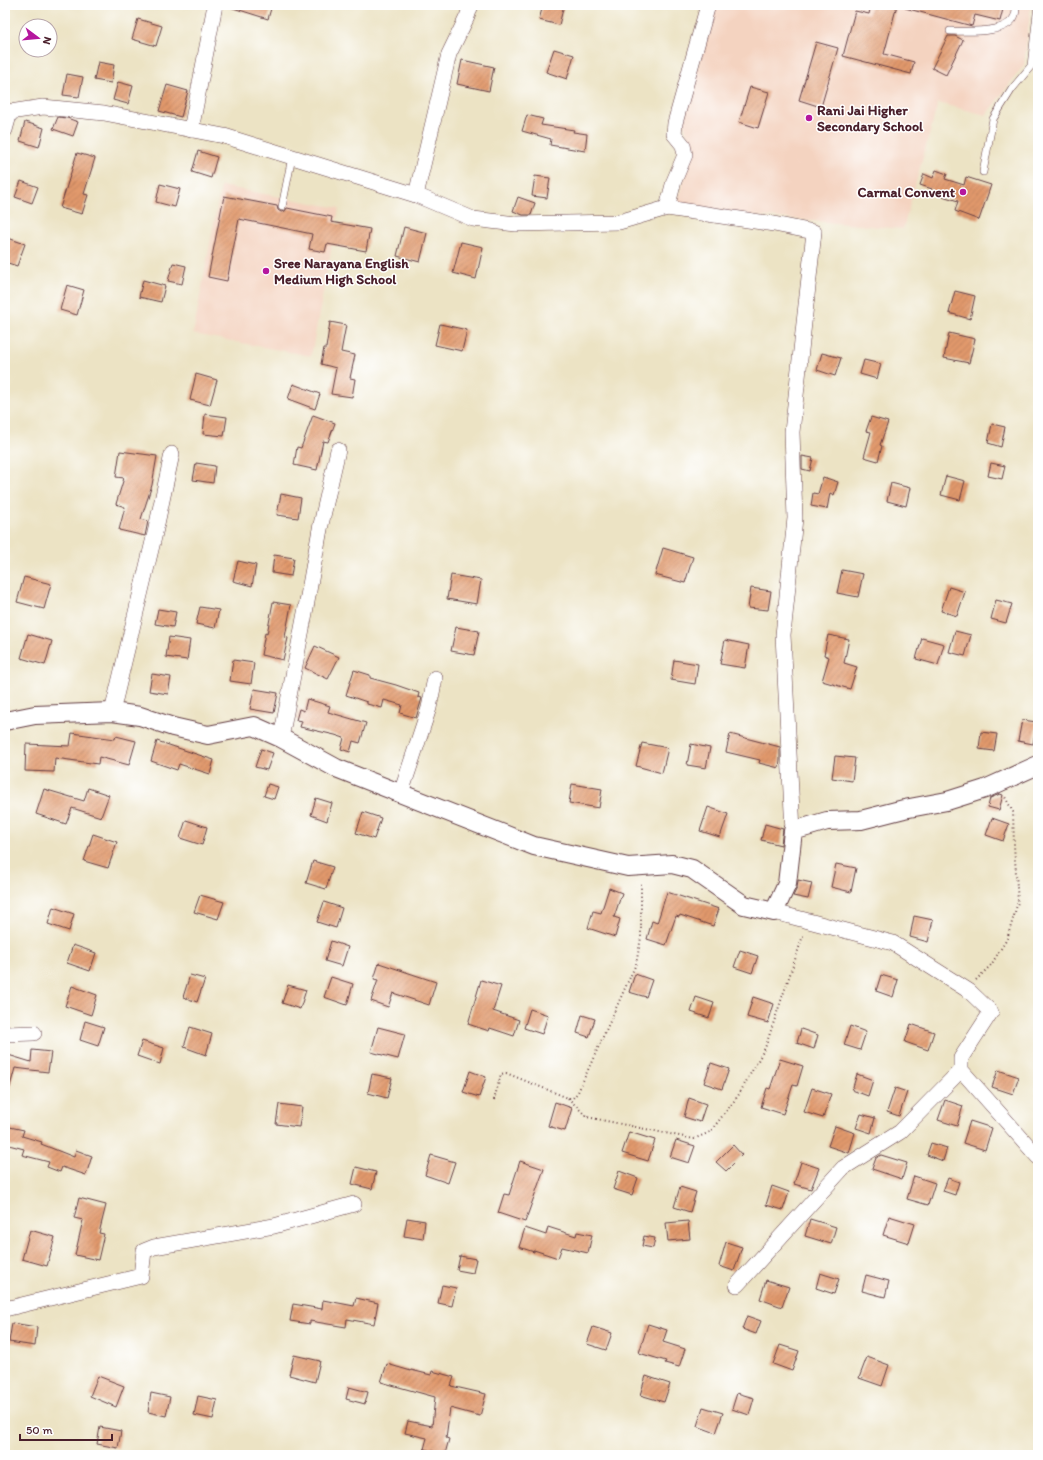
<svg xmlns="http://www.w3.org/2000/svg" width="1043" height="1460" viewBox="0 0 1043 1460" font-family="Itim,sans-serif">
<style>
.built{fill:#f4d3c0}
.building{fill:url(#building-hatch)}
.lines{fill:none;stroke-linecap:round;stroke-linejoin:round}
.service-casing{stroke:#623c42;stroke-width:8}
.minor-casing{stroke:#623c42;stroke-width:16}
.tertiary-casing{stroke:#623c42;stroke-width:20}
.path{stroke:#623c42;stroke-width:2;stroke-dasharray:1 3;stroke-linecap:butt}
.service{stroke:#fff;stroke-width:7}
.minor{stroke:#fff;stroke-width:15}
.tertiary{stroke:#fff;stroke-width:18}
.poi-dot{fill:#b5179e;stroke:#fff;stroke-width:1.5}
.labels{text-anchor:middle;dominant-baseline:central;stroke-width:3;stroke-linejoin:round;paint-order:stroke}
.poi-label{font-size:14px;font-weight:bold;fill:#4a1f2b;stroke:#fff;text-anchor:start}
</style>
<defs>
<pattern id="building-hatch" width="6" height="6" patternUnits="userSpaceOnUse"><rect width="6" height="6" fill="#e1996c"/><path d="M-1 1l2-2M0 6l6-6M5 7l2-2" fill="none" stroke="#b87c59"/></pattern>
</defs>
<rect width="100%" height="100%" fill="#fff"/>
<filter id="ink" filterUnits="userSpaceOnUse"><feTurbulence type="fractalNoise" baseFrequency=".025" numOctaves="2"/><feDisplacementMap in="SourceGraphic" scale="8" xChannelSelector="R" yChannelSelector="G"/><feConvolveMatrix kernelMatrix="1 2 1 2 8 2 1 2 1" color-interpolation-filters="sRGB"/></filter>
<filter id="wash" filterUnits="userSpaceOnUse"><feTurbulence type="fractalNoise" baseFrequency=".012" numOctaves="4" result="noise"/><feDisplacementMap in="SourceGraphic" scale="16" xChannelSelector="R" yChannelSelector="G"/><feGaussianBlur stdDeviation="0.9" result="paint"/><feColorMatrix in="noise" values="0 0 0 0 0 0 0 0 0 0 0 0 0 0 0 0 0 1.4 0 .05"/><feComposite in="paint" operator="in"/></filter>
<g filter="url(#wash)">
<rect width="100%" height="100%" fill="#ece3c4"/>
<g class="built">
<polygon points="715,5 1031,5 1024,65 986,115 938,103 903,229 676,209 692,150 683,121"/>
<polygon points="221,186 339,208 311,356 193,334"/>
</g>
<g id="blocks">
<g class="building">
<polygon points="231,5 272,5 268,19 230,7"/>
<polygon points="543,5 564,5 559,25 539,20"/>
<polygon points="871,5 897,5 884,54 914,62 911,74 843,56 855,11 869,14"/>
<polygon points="906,5 1004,5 1000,21 975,15 972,26 905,8"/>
<polygon points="138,19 162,26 156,46 132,39"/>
<polygon points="948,36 955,36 963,40 946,75 932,68"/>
<polygon points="816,42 838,48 821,107 799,100"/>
<polygon points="554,49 574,55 567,79 546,72"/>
<polygon points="462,60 494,67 489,91 457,84"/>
<polygon points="98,62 114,65 111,83 94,80"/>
<polygon points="67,74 83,77 79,97 63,95"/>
<polygon points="118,82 133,86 128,104 113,100"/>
<polygon points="167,85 188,91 181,117 159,111"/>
<polygon points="750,87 769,92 758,128 739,122"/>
<polygon points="527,115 543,119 541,125 574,130 573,132 587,134 585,151 550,145 551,139 522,131"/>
<polygon points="58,117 67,118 78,122 73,136 53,129"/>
<polygon points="25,122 44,128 39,147 20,141"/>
<polygon points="198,151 217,157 211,178 192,172"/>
<polygon points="77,153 95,158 84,194 88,195 82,214 60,208"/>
<polygon points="936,170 947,174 945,179 964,185 966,177 991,185 979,220 955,211 958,201 930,192 932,189 920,185 924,174 933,178"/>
<polygon points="535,176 550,178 547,198 532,196"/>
<polygon points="21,181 38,187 32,203 15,197"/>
<polygon points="160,184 180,189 175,207 156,202"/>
<polygon points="224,196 277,206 278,210 281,212 285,211 287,208 332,217 331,222 370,229 366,251 327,244 325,252 309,249 312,234 239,219 227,281 208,277"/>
<polygon points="518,197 535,203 531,215 523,215 513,211"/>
<polygon points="404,227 427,233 420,262 397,256"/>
<polygon points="5,237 25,244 17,266 5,262"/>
<polygon points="461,242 483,247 476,279 453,273"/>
<polygon points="173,263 186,266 182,284 168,281"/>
<polygon points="143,280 165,286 161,302 139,297"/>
<polygon points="67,285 84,290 77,315 60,310"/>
<polygon points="955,291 975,296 970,319 949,313"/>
<polygon points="330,322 346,325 341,352 355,355 350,378 355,379 352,397 331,394 336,368 321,364 324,348 326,348"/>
<polygon points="440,324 467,330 462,351 435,345"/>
<polygon points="949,333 975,339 969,363 944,358"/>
<polygon points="822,353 841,358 835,376 817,370"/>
<polygon points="864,360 881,364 877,379 860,374"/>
<polygon points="196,374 217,380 210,405 190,400"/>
<polygon points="293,384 320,394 315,409 288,399"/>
<polygon points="205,414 227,417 224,436 203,434"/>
<polygon points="313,415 335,423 328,442 323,441 317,470 294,465 297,447 301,448"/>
<polygon points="871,417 888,422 880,445 882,446 878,461 864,457 871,432 866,431"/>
<polygon points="992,424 1005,427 1001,447 988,443"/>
<polygon points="120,451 157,456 152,485 141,519 148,521 145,536 119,530 125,507 116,504 124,478 116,477"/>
<polygon points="802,456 813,458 810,471 802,469"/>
<polygon points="196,463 215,466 213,483 193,480"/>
<polygon points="991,463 1005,466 1002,479 988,476"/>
<polygon points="946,476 965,481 960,500 941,495"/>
<polygon points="823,477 838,482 834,495 830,493 827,509 811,506 813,493 818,494"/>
<polygon points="891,483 910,488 906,506 887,501"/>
<polygon points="281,494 301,498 298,518 277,515"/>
<polygon points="663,548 693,557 685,583 655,575"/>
<polygon points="274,555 294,558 291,576 272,573"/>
<polygon points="238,561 256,565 252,586 233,581"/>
<polygon points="842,570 863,574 858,597 837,593"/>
<polygon points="451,575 481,580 477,604 447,599"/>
<polygon points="24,577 51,584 44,609 17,602"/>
<polygon points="949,587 965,592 957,616 941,611"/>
<polygon points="751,588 771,591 768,610 748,608"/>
<polygon points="996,600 1012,604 1006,623 991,619"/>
<polygon points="273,602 291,605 285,637 288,638 283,660 261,655 265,633 267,634"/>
<polygon points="200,607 219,610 215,628 196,624"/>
<polygon points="158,609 176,612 173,627 155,624"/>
<polygon points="456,627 479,631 474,655 451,651"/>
<polygon points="955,631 971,635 965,656 949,652"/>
<polygon points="28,634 52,641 45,665 21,658"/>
<polygon points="828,635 849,639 844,663 857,667 850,689 822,681 829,657 824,655"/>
<polygon points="169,637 190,640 187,660 166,657"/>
<polygon points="922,638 944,644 938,665 916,659"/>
<polygon points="725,640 749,645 745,668 720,664"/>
<polygon points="315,646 339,657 328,679 305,668"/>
<polygon points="233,660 254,663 251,684 230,681"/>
<polygon points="674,660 698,664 695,684 671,680"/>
<polygon points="354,670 370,675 370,678 396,685 419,693 418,697 422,698 416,718 400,713 402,705 384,700 382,708 367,704 367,702 346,695"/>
<polygon points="152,674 171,677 168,694 149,691"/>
<polygon points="254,689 278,693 274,713 250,709"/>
<polygon points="307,699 330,706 328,712 366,723 360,743 353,741 350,752 341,749 344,738 335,735 300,727 302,721 296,720 299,709 304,711"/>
<polygon points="1022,720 1037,722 1033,744 1018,741"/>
<polygon points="981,732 997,734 994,751 979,749"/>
<polygon points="72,733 115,739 116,736 136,741 129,765 99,757 98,764 55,758 54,772 25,771 26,744 70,746"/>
<polygon points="730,734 780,747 780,760 779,768 759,763 760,760 726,752"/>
<polygon points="157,741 214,760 210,774 179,764 177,770 151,761"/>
<polygon points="642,743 668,748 662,773 636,766"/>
<polygon points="691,744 710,748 706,768 687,765"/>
<polygon points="261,749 273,753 267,770 255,767"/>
<polygon points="835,756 855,758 852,781 832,778"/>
<polygon points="268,784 278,787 274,799 264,796"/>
<polygon points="572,784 602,789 599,808 569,803"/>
<polygon points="88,788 109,795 101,817 72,808 66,824 36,814 44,789 84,801"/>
<polygon points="1000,794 1003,795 999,810 988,807 990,798"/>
<polygon points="316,798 332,803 327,821 311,815"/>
<polygon points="708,807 728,814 720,837 700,831"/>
<polygon points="363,812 381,818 374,839 356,833"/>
<polygon points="992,818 1009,824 1003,841 986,835"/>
<polygon points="186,820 207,827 202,845 180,838"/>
<polygon points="765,824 783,829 781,845 761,840"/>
<polygon points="93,834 117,842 108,868 84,861"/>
<polygon points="313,861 333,867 326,889 306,883"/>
<polygon points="836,864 856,868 851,892 831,887"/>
<polygon points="798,880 812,883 808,899 793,896 797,888"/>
<polygon points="609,888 622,893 614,917 620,919 615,937 588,928 593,911 601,913"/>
<polygon points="667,892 719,909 713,926 680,915 679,917 676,916 666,945 647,939 652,921 657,923"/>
<polygon points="200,895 224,902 218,919 194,912"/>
<polygon points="324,902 342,908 336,928 317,922"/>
<polygon points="53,907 74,914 69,931 48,924"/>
<polygon points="914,916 933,920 928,942 910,937"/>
<polygon points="331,941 348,947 342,966 325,961"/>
<polygon points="73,945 96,953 90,971 67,963"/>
<polygon points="740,950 758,956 752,973 734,967"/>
<polygon points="379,963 436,982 429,1005 393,993 388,1007 371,1001 378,980 374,979"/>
<polygon points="635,974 652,980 646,997 629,992"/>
<polygon points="190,975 205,979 197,1002 183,997"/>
<polygon points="881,975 898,980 893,997 876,991"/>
<polygon points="331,977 353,984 347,1005 324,997"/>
<polygon points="481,980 501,986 493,1011 519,1020 514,1036 490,1028 489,1031 468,1024"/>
<polygon points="288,985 306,990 300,1009 282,1003"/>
<polygon points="72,986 97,995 91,1015 65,1006"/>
<polygon points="696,997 714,1003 709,1018 691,1012"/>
<polygon points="753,997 774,1004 768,1023 747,1017"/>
<polygon points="530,1009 548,1015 542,1034 524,1028"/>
<polygon points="582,1015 595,1019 589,1037 577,1033"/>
<polygon points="85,1021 104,1027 98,1046 80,1040"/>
<polygon points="911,1024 934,1032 928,1050 905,1042"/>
<polygon points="850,1026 866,1032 860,1050 844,1045"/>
<polygon points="190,1027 212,1034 206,1055 184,1047"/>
<polygon points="378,1027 405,1034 398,1059 371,1052"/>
<polygon points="801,1029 818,1035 814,1049 797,1043"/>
<polygon points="142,1041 164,1048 160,1064 137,1056"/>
<polygon points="32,1050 51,1052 48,1072 15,1068 8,1094 5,1093 5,1054 31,1062"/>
<polygon points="780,1059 803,1066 797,1086 793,1085 783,1114 761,1107 767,1088 770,1089"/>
<polygon points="711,1063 729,1069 722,1089 704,1083"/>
<polygon points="998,1070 1019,1077 1013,1094 992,1087"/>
<polygon points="470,1071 486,1077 479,1097 463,1092"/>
<polygon points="372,1074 392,1078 387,1098 368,1093"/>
<polygon points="857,1074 873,1080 868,1096 852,1090"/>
<polygon points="812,1088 831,1094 823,1118 804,1112"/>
<polygon points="895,1088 907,1092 899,1116 887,1112"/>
<polygon points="689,1098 706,1104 700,1122 684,1117"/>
<polygon points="945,1100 963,1106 957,1126 938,1120"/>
<polygon points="555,1102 572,1108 565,1131 548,1126"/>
<polygon points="279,1104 302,1107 299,1127 276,1124"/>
<polygon points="861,1114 875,1118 871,1133 856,1128"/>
<polygon points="970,1121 992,1128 985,1150 963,1143"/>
<polygon points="5,1126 24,1130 22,1136 42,1142 41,1144 74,1157 76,1150 92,1156 86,1175 62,1167 60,1172 47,1167 49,1162 22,1155 24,1149 5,1144"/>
<polygon points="835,1126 855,1133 849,1153 828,1146"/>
<polygon points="629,1132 655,1140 648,1161 622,1153"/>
<polygon points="676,1140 695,1146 689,1163 670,1157"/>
<polygon points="931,1143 947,1148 943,1161 927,1155"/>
<polygon points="733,1145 742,1155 726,1171 716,1162"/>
<polygon points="431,1155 455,1162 448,1183 425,1175"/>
<polygon points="881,1155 907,1163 902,1179 872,1169 876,1158"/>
<polygon points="520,1161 544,1169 525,1222 498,1213 504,1194 509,1195"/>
<polygon points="801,1162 819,1168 811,1189 794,1184"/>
<polygon points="356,1167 376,1172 372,1189 352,1184"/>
<polygon points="619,1171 638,1178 632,1195 613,1189"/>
<polygon points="914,1176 935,1183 928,1205 907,1199"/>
<polygon points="948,1178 959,1182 955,1195 943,1191"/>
<polygon points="772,1186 789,1192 783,1210 766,1205"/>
<polygon points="680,1187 696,1192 690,1212 674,1207"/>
<polygon points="79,1198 106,1205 99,1233 104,1234 98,1260 75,1255 83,1220 74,1218"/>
<polygon points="889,1216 915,1224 909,1243 883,1235"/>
<polygon points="407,1218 425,1221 423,1239 404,1236"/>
<polygon points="810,1219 836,1227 831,1244 805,1236"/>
<polygon points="688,1221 690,1239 668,1241 666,1223"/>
<polygon points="548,1227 576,1236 577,1232 592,1235 588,1253 562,1247 558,1258 534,1250 534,1252 519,1247 525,1228 546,1235"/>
<polygon points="30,1230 55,1237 47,1266 22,1259"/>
<polygon points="644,1236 655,1238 653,1248 642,1246"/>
<polygon points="726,1242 742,1247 734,1271 719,1266"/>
<polygon points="460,1256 476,1259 473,1273 457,1270"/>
<polygon points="820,1273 839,1279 834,1294 816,1288"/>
<polygon points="866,1275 889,1281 885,1297 862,1291"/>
<polygon points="766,1280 789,1287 782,1307 760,1299"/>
<polygon points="442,1285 456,1288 452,1306 438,1303"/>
<polygon points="356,1298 378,1303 374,1324 347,1319 346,1327 310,1321 310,1324 290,1321 293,1304 322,1309 323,1300 354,1306"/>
<polygon points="747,1316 761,1321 756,1334 742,1329"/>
<polygon points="12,1323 37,1327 35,1346 9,1342"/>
<polygon points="648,1324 667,1330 663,1342 685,1349 679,1367 665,1363 666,1361 639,1353"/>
<polygon points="593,1327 612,1333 606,1350 587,1344"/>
<polygon points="780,1345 799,1351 792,1371 773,1364"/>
<polygon points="294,1355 320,1361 315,1382 289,1375"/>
<polygon points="867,1357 889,1365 882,1386 859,1378"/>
<polygon points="387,1364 411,1371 411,1370 431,1375 432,1371 454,1377 451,1386 486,1394 480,1416 450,1408 446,1438 449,1439 445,1454 424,1449 427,1438 405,1433 408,1421 432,1426 435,1397 381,1382"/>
<polygon points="98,1376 124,1386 116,1407 90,1396"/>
<polygon points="646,1376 670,1384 664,1402 640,1395"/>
<polygon points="349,1387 368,1392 365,1404 346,1399"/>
<polygon points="151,1393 170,1397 166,1416 148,1412"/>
<polygon points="737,1393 754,1398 749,1415 732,1409"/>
<polygon points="198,1396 217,1400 213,1419 194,1415"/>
<polygon points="703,1407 723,1413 716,1433 697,1426"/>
<polygon points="100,1427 121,1431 118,1448 97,1444"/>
</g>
</g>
</g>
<g filter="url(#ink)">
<use href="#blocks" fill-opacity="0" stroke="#623c42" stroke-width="1"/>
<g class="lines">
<g class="service-casing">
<g id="service">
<path d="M 950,31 C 966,31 1008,35 1015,15 C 1016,12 1016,8 1016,5"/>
<polyline points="983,172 993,119 1012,89 1031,66 1038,5"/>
<polyline points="282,207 292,157"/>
</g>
</g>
<g class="minor-casing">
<g id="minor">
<polyline points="5,110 10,112 43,107 104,113 224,136 416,195 473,219 516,224 619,222 667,208 674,181 685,155 683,145 674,134 675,123 708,5"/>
<polyline points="5,130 10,112"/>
<polyline points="191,130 215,5"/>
<polyline points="416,195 449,54 467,17 471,5"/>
<polyline points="667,208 774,224 814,232 792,432 795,518 783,635 793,831"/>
<polyline points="112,712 155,533 172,454"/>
<polyline points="281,738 305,613 320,529 338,450"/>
<polyline points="401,793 429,708 435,678"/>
<polyline points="774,912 893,943 969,991 991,1012 961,1058 961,1070 1038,1157"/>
<polyline points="5,1034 34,1033"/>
<polyline points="737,1285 843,1168 900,1132 961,1070"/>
<polyline points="5,1309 141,1276 144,1251 154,1247 274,1226 354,1204"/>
</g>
</g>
<g class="tertiary-casing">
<polyline id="tertiary" points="5,721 35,715 112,712 140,716 173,727 208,735 254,726 281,738 336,768 534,846 628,867 672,864 692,869 744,905 774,912 787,884 793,831 827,821 861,820 904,809 947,801 985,789 1038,765"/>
</g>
<g class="path">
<polyline points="976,980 991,965 1007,939 1018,902 1014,845 1013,812 1005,797"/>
<polyline points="568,1098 587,1117 694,1139 710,1132 738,1096 765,1048 804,933"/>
<polyline points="494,1100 501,1074 506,1073 568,1098 573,1098 578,1092 636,964 641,938 641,881"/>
</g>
<use href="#service" class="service"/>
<use href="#minor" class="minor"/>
<use href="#tertiary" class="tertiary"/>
</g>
</g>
<g class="poi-dot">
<circle cx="809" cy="118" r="4"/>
<circle cx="963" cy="192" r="4"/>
<circle cx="266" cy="271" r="4"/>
</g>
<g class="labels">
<g class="poi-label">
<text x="817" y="110">Rani Jai Higher<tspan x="817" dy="16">Secondary School</tspan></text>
<text x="955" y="192" text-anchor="end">Carmal Convent</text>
<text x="274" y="263">Sree Narayana English<tspan x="274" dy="16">Medium High School</tspan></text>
</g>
</g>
<rect width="1043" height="1460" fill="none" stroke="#fff" stroke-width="20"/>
<g transform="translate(38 38) rotate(106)"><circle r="19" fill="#ffffff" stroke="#b7a5aa"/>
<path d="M0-3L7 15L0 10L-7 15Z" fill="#b5179e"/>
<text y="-6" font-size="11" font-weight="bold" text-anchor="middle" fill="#4a1f2b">N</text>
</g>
<path d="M20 1434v6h92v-6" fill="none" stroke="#4a1f2b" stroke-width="2"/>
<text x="26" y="1434" font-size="12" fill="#4a1f2b" stroke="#ffffff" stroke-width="3" paint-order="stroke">50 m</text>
</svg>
